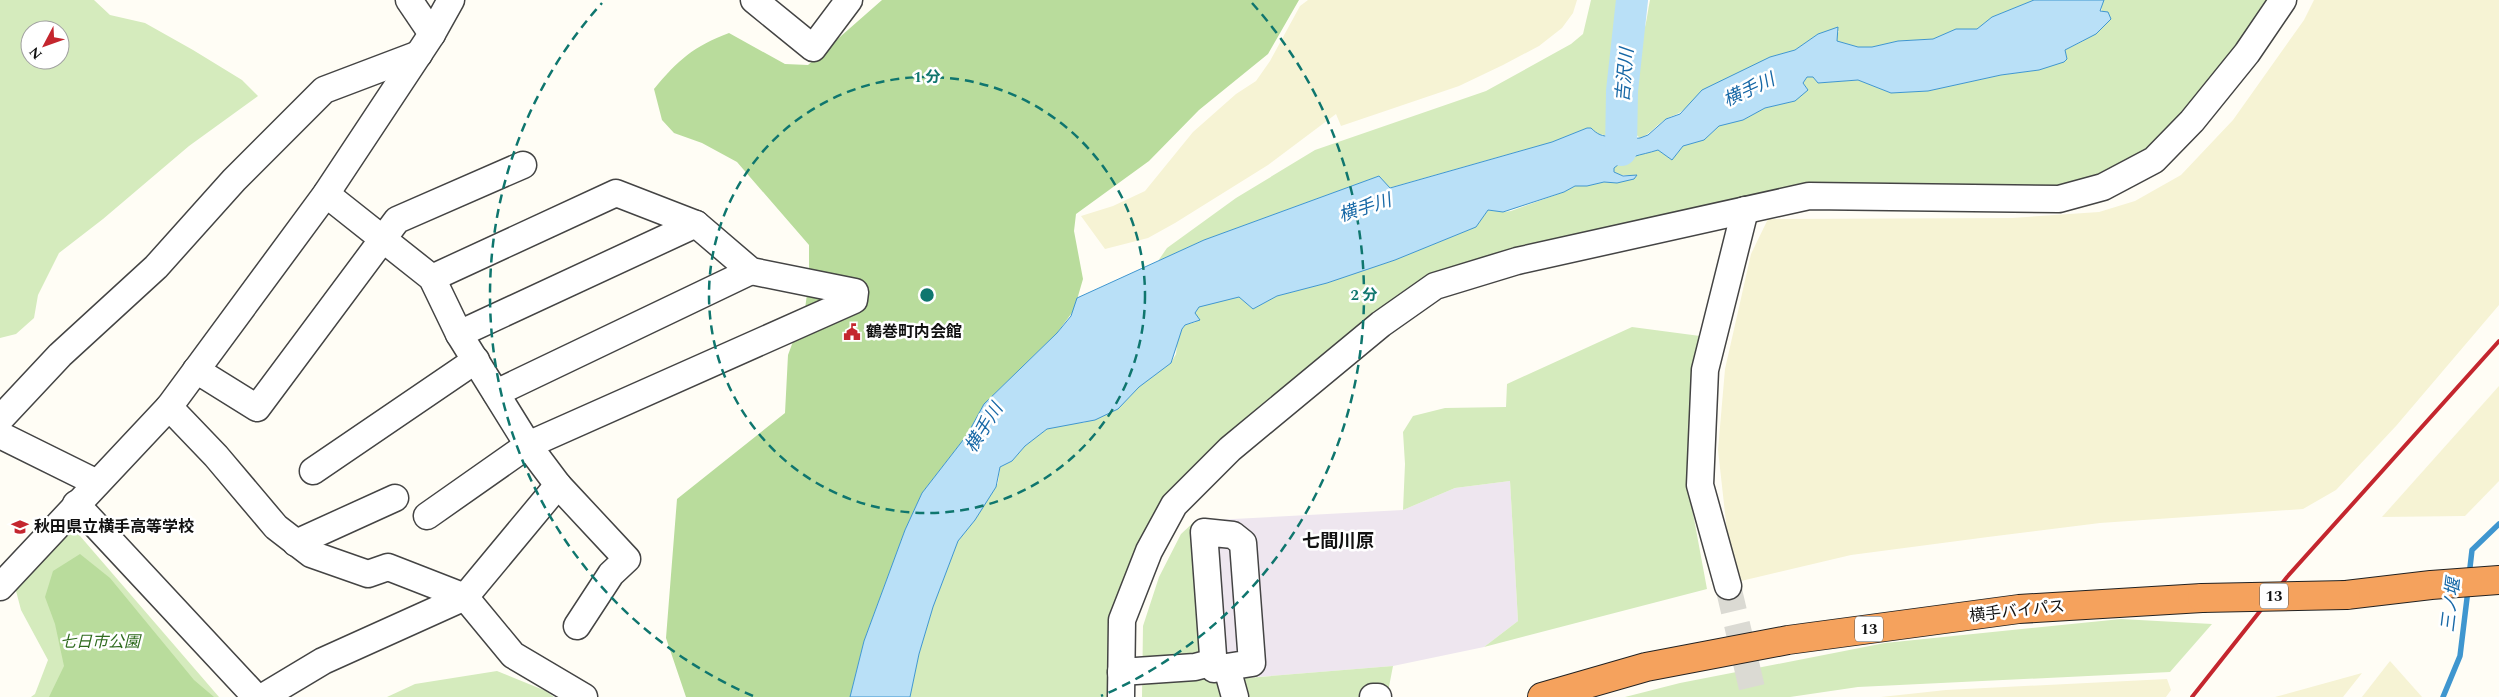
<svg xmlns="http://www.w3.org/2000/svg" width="2499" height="697" viewBox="0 0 2499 697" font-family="Spectral,'Noto Sans JP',serif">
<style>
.industrial{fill:#eee6ef}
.farmland{fill:#f6f3d4}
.green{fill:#d5ebbd;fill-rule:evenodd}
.forest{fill:#b9dc9c}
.water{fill:#b9e0f7;stroke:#3f96cf}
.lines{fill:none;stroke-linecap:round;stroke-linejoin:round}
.stream{stroke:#3f96cf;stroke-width:5.5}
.river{stroke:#b9e0f7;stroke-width:32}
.minor-tunnel{stroke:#dbdad3;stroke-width:26;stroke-dasharray:26 13;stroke-linecap:butt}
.minor-casing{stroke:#444;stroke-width:29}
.highway-casing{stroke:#222;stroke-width:30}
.minor{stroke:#fff;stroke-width:26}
.highway{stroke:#f5a25d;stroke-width:28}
.rail{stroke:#c4262e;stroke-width:4}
.highway-bridge-casing{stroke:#222;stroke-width:30;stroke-linecap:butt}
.highway-bridge{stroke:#f5a25d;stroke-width:28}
.ring{fill:none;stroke:#0f766e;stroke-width:2.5;stroke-dasharray:9 6}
.labels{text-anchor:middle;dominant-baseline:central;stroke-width:5;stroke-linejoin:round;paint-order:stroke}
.shield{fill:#fff;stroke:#585858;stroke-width:1}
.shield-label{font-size:15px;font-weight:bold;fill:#111}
.poi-label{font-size:16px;font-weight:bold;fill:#111;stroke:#fff;text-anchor:start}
.street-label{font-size:16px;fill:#111;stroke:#fff}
.park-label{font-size:16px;font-style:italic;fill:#2f6b1f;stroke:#fff}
.water-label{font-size:18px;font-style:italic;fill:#1768a6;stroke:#fff}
.neighbourhood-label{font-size:18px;font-weight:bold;fill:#111;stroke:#fff}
.centre{fill:#0f766e;stroke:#fff;stroke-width:2.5}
.ring-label{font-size:15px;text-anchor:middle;font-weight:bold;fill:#0f766e;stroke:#fff;stroke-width:5;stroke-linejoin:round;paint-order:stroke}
</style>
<rect width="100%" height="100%" fill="#fffdf5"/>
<polygon class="industrial" points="1510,481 1518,621 1484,647 1393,666 1209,681 1195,521 1403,510 1455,488"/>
<g class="farmland">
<polygon points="1308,0 1577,0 1573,13 1562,28 1539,46 1503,65 1459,86 1341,126 1336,114 1268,165 1175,223 1148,238 1105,249 1081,216 1113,206 1145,191 1193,132 1236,94 1256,81 1270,61 1300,6"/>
<polygon points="2314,0 2499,0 2499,305 2396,426 2336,490 2303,509 2100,523 1988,537 1851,555 1741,581 1728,540 1718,450 1725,369 1751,254 1768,219 2012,218 2099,212 2135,201 2181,175 2233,120 2304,20"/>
<polygon points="2499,386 2499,481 2465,516 2382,517"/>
<polygon points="2390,661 2422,697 2362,697"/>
<polygon points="2362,673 2343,697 2275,697"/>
<polygon points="2167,679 2171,690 2166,697 1881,697 1946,690"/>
</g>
<g class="green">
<path d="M 0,0 L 94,0 L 110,15 L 145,23 L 193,50 L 242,80 L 258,96 L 189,146 L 103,219 L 59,253 L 38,295 L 34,318 L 16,334 L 0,338 ZM 30,30 L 60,30 L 60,60 L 30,60 Z"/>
<polygon points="1591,0 1620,0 1620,2 1622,38 1613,63 1618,87 1614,114 1618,122 1612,136 1597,134 1591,128 1587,128 1552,142 1389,188 1379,176 1204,240 1158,261 1167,248 1236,198 1315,150 1486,91 1571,44 1583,34"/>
<path d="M 1650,0 L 2034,0 L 1992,17 L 1977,29 L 1956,29 L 1933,39 L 1898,41 L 1872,47 L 1858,47 L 1837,41 L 1836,37 L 1839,31 L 1818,34 L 1795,50 L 1770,57 L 1686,108 C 1676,116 1675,114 1666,119 C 1656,125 1651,134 1640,138 C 1611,115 1636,56 1645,27 C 1647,19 1648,9 1650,0 Z"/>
<path d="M 2104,0 L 2283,0 L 2192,121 L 2103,187 L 1809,196 L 1435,286 L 1174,505 L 1122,620 L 1121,697 L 910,697 L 919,654 L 933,607 L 958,541 L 975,520 L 998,483 L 1000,467 L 1012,461 L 1025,446 L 1047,429 L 1071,423 L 1083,423 L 1118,409 L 1139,387 L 1171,363 L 1176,354 L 1178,336 L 1185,325 L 1196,322 L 1195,313 L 1198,307 L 1239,297 L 1253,309 L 1277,296 L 1327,283 L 1395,260 L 1476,227 L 1488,210 L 1504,212 L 1511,211 L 1564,192 L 1575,186 L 1587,186 L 1604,182 L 1617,183 L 1630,179 L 1628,175 L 1618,175 L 1613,170 C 1623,155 1642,155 1658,150 L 1672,160 L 1683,146 L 1704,140 L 1719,126 L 1743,120 L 1765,108 L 1795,101 L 1807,88 L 1803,83 L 1807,77 L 1813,77 L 1818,83 L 1858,80 L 1891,93 L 1928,91 L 2001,75 L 2039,70 L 2067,59 L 2065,50 L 2083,41 L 2102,13 L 2101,6 Z"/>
<polygon points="1632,327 1700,336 1687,481 1707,589 1484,647 1518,621 1510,481 1455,488 1403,510 1405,464 1403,432 1413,416 1445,408 1506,407 1507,384"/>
<polygon points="1195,521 1210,681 1393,666 1387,697 1142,697 1143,626 1159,577 1181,534"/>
<polygon points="74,529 219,697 31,697 35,694 48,660 21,610 15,587 59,541"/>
<polygon points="2121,619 2212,624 2170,672 1858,687 1790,697 1625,697 1680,683 1885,643"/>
<polygon points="497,671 546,691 554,697 387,697 415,684"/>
</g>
<g class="forest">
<path d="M 882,0 L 1299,0 L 1268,54 L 1199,110 L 1149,161 L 1076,214 L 1074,231 L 1083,279 L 1074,310 L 1057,333 L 984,404 L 967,435 L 922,493 L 905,530 L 864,641 L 850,697 L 686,697 L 666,638 L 677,499 L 785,413 L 788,355 L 805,309 L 809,279 L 809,245 L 737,162 L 702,143 L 674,133 L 662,120 L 654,89 C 678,60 694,46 729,33 L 785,64 L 808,65 Z"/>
<polygon points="80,554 110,578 194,680 214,697 49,697 64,666 55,624 45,597 53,571"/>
</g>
<path class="water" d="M 2034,0 L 2104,0 L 2100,11 L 2108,12 L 2111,19 L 2096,34 L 2065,50 L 2067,59 L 2064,62 L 2039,70 L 2001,75 L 1928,91 L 1891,93 L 1858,80 L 1818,83 L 1813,77 L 1807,77 L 1803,83 L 1808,90 L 1795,101 L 1765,108 L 1743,120 L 1719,126 L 1704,140 L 1683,146 L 1672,160 L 1658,150 C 1639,156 1629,155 1614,168 L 1614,172 L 1623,176 L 1637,175 L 1634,179 L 1617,183 L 1604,182 L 1587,186 L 1575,186 L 1564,192 L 1503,212 L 1488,210 L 1476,227 L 1395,260 L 1327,283 L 1277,296 L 1253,309 L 1239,297 L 1199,307 L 1195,313 L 1200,320 L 1185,325 L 1182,329 L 1171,363 L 1139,387 L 1118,409 L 1095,420 L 1047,429 L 1025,446 L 1012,461 L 1000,467 L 996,487 L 975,520 L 958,541 L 933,607 L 919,654 L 910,697 L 850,697 L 864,641 L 905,530 L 922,493 L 967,435 L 984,404 L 1057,333 L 1071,316 L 1077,298 L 1204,240 L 1379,176 L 1390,188 L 1552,142 L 1587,128 L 1591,128 C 1597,134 1602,137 1612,136 L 1616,131 L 1623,133 L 1626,139 L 1640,138 L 1648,135 L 1666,119 L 1680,114 L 1702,90 L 1770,57 L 1795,50 L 1818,34 L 1838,27 L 1837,41 L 1858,47 L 1872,47 L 1898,41 L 1933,39 L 1956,29 L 1977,29 L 1992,17 Z"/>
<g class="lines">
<g class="stream">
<polyline points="2469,576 2472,550 2499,524"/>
<polyline points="2443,697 2460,656 2468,590"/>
</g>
<polyline class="river" points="1621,150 1622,91 1632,0"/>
<polyline class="minor-tunnel" points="1728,586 1754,697"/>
<g class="minor-casing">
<g id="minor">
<polyline points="409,0 432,34"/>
<polyline points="754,0 813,48 849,0"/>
<polyline points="326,194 432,278 459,334 528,445 558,485 627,559 611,574 577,626"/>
<polyline points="459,334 696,224"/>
<polyline points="196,370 257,408 397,220 523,165"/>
<polyline points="496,393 751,271"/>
<polyline points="169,407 216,456 276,527 311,554 368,574 388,567 465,597 513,655 584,697"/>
<polyline points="0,419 60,355 156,267 234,180 324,90 419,54"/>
<polyline points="0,435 97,483"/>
<polyline points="313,471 476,360"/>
<polyline points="76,504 256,697"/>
<polyline points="427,516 528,445 854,300 855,292 751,271 696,224 616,193 432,278"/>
<polygon points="1204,532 1233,535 1243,543 1252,663 1214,669"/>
<polyline points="296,543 395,498"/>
<polyline points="1728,586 1700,485 1705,370 1745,210"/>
<polyline points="0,587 169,407 326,194 432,34 451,0"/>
<polyline points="1227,668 1235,697"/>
<polyline points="1121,672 1195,667 1214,662"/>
<polyline points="263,697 323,661 465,597 558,485"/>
<polyline points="1121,697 1122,620 1149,551 1174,505 1230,449 1381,324 1435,286 1517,261 1809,196 2059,199 2103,187 2154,160 2192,121 2247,53 2283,0"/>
<polyline points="1373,697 1378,697"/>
</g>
</g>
<g class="highway-casing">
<g id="highway">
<polyline points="2346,595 2431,585 2499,580"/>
<polyline points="1542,697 1646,667 1788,640 2019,609 2202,598"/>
</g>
</g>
<use href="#minor" class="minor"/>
<use href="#highway" class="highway"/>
<polyline class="rail" points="2192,697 2287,577 2499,341"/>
<g class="highway-bridge-casing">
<polyline id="highway-bridge" points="2202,598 2346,595"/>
</g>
<use href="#highway-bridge" class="highway-bridge"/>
</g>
<g class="ring">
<circle cx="927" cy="295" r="218"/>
<path d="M753 696A437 437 0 0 1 602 3M1252 3A437 437 0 0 1 1101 696"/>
</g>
<defs>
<g id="civic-bare" transform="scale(1.35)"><path d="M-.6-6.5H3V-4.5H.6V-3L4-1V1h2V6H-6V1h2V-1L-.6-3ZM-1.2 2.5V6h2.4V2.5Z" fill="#c4262e" stroke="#fff" stroke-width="2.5" paint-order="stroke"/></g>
<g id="school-bare" transform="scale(1.35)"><path d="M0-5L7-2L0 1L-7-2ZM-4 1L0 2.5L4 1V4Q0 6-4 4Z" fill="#c4262e" stroke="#fff" stroke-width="2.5" paint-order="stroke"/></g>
</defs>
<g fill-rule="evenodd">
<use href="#civic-bare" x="852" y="332"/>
<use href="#school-bare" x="20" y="527"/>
</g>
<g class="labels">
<g class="shield">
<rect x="2260" y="583.5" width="28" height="25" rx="4"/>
<rect x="1855" y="616.5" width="28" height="25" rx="4"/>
</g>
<g class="shield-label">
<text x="2274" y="596">13</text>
<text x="1869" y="629">13</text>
</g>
<g class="poi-label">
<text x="866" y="332">鶴巻町内会館</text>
<text x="34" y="527">秋田県立横手高等学校</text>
</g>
<g class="street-label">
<text transform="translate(2017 611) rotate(-6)">横手バイパス</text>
</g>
<g class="park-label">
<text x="100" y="642">七日市公園</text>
</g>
<g class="water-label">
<text transform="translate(1625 75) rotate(-85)">吉沢川</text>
<text transform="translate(1749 90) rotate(-25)">横手川</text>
<text transform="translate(1365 208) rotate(-18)">横手川</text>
<text transform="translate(984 428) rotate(-58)">横手川</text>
<text transform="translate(2451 605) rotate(-83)">三ノ堰</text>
</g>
<g class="neighbourhood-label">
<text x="1338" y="541">七間川原</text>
</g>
</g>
<circle cx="927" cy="295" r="8" class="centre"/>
<g class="ring-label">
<text x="927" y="82">1 分</text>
<text x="1364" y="300">2 分</text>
</g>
<g transform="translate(45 45) rotate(229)"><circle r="24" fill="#ffffff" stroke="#a0a0a0"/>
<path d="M0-4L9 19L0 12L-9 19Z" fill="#c4262e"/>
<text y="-8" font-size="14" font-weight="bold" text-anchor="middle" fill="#111111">N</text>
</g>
</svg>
